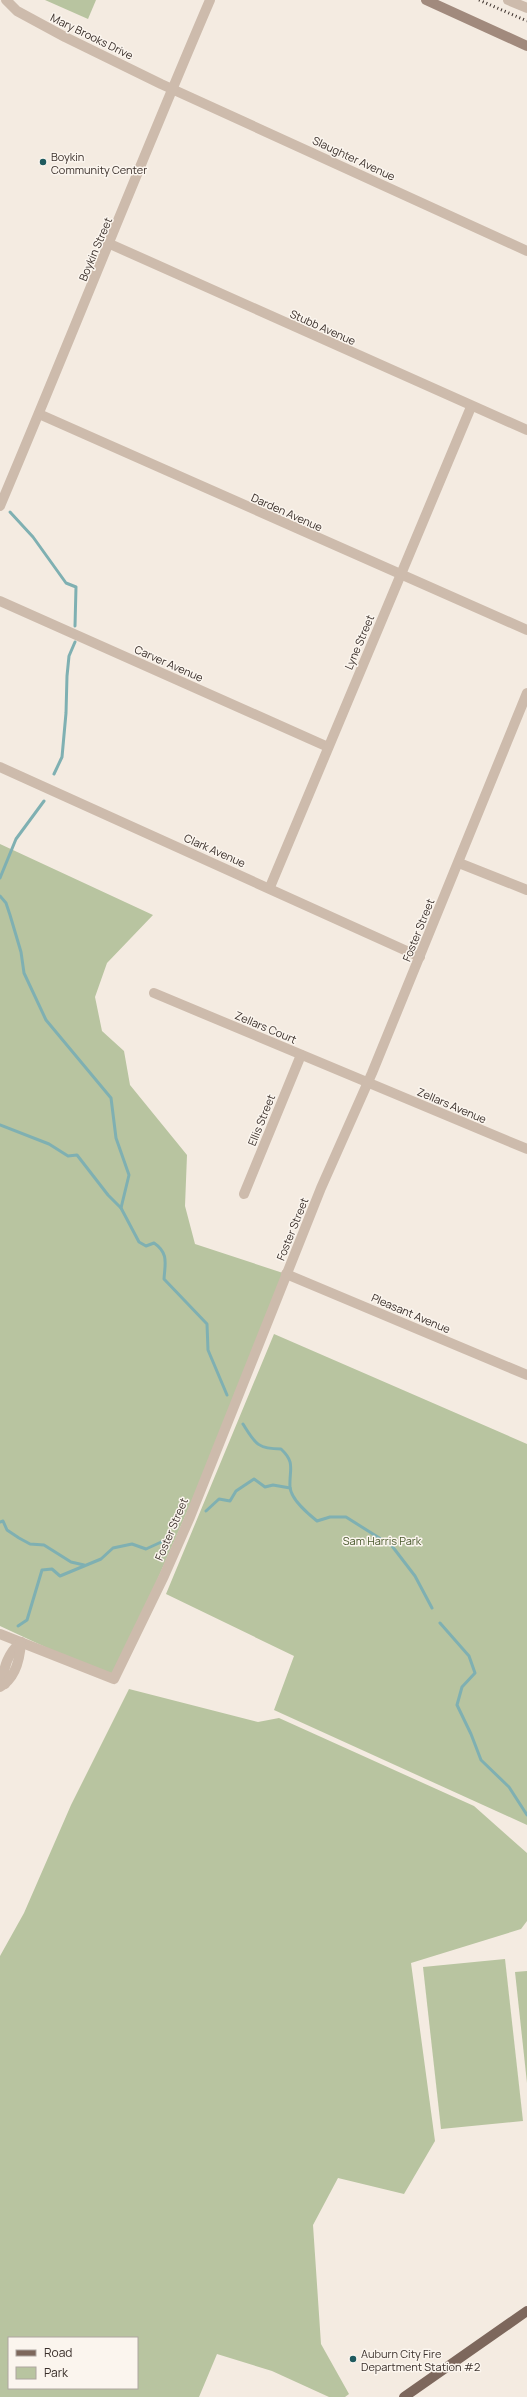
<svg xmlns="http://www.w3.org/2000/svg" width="527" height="2397" viewBox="0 0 527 2397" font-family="Manrope,sans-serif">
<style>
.green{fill:#b8c4a0;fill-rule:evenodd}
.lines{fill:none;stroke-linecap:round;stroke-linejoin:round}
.stream{stroke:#7fb0b2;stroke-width:3}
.minor{stroke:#cdbbac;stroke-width:10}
.secondary{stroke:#a18a7d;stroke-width:10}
.primary{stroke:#7d675c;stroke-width:10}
.rail{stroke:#3b302b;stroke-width:3;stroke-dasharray:1 3;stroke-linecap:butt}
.poi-dot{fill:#1f5a5e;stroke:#fbf5ee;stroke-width:1.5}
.labels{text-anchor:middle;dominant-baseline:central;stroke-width:3;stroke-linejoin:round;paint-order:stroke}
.street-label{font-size:11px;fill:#3b302b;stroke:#fbf5ee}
.poi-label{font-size:11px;fill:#3b302b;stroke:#fbf5ee;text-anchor:start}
.park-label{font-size:11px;fill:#4a5a2e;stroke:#fbf5ee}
</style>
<rect width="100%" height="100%" fill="#f4ebe1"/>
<g class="green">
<polygon points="45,0 96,0 88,19"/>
<polygon points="0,844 153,915 107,963 95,997 102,1031 124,1051 130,1085 187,1155 185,1206 195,1244 286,1274 249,1370 114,1679 0,1626"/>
<polygon points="274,1334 527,1444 527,1825 274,1710 294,1656 166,1594"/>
<path d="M 129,1689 L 258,1722 L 279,1718 L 474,1806 L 527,1853 L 527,1921 L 521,1929 L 411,1963 L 435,2141 L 404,2194 L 338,2178 L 313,2225 L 321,2344 L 349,2394 L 345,2397 L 329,2397 L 272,2371 L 217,2354 L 199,2397 L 0,2397 L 0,1956 L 24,1913 L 71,1805 ZM 9,2338 L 137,2338 L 137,2388 L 9,2388 Z"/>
<polygon points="505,1959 523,2121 441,2129 423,1967"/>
<polygon points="527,1971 527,2083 515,1972"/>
</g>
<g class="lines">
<g class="stream">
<polyline points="10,512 33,537 66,583 76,587 75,626"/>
<polyline points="54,774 62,757 66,713 67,676 69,656 75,642"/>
<polyline points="0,878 16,839 44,801"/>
<polyline points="0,896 6,903 10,915 21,952 24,973 46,1020 111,1098 116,1138 129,1175 121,1208"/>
<path d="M 0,1125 L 49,1144 L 68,1156 L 77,1155 L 108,1195 L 121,1208 L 139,1242 L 146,1246 L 154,1243 C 169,1253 165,1264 164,1279 L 207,1324 L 208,1350 L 227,1395"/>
<path d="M 243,1424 C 255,1443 257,1449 281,1449 C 296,1463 289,1469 290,1487 C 291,1499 308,1514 317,1521 L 330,1517 L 346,1517 L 392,1546 L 415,1576 L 432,1608"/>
<polyline points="206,1511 219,1499 230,1501 236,1491 254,1479 265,1487 273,1485 290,1488"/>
<polyline points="0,1522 3,1521 7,1530 19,1538 30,1544 44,1545 71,1562 84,1565"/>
<polyline points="440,1623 469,1656 475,1673 462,1687 457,1705 471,1734 481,1760 509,1787 527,1815"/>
<polyline points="18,1626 27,1620 42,1570 52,1569 60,1576 101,1559 113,1548 132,1544 146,1549 170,1538"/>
</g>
<g class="minor">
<polyline points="6,0 17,11 65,37 161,84 527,251"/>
<polyline points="508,0 527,8"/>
<polyline points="110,244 527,430"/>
<polyline points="39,414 527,630"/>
<path d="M 0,506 C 71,338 138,168 210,0"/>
<polyline points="0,601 328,747"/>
<polyline points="0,767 420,957"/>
<polyline points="459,863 527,890"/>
<polyline points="270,887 471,407"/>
<polyline points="154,993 527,1149"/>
<polyline points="244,1194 301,1055"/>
<polyline points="286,1274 527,1375"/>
<polyline points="0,1634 114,1679 164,1576 190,1517 321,1188 372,1073 527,693"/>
<path d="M 5,1684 C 1,1669 9,1652 21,1642"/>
<path d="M 0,1687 C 16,1678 20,1659 21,1642"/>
</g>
<polyline class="secondary" points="426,0 527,46"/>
<polyline class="primary" points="404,2397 527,2311"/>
<polyline class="rail" points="479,0 527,21"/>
</g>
<g class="poi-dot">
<circle cx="43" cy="162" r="4"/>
<circle cx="353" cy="2359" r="4"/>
</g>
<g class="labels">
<g class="street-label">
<text transform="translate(92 36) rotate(26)">Mary Brooks Drive</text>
<text transform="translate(354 158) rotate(25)">Slaughter Avenue</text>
<text transform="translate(95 249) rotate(-67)">Boykin Street</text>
<text transform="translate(323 327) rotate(24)">Stubb Avenue</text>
<text transform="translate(287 512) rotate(24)">Darden Avenue</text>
<text transform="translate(359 642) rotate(-67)">Lyne Street</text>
<text transform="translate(169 663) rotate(24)">Carver Avenue</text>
<text transform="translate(215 850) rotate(24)">Clark Avenue</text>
<text transform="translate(418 930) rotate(-68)">Foster Street</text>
<text transform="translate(266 1027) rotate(23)">Zellars Court</text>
<text transform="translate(452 1105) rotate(23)">Zellars Avenue</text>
<text transform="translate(261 1120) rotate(-68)">Ellis Street</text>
<text transform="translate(292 1229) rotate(-68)">Foster Street</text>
<text transform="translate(411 1313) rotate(23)">Pleasant Avenue</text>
<text transform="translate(171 1529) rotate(-67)">Foster Street</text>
</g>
<g class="poi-label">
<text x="51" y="156">Boykin<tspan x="51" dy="13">Community Center</tspan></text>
<text x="361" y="2353">Auburn City Fire<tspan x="361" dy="13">Department Station #2</tspan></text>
</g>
<g class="park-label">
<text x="382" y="1540">Sam Harris Park</text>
</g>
</g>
<rect x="8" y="2337" width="130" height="52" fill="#fbf5ee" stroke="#aea6a0"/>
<rect x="16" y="2350" width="20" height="6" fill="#7d675c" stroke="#aea6a0"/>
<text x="44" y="2357" font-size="12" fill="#3b302b">Road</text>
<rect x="16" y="2367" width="20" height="12" fill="#b8c4a0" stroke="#aea6a0"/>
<text x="44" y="2377" font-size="12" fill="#3b302b">Park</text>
</svg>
